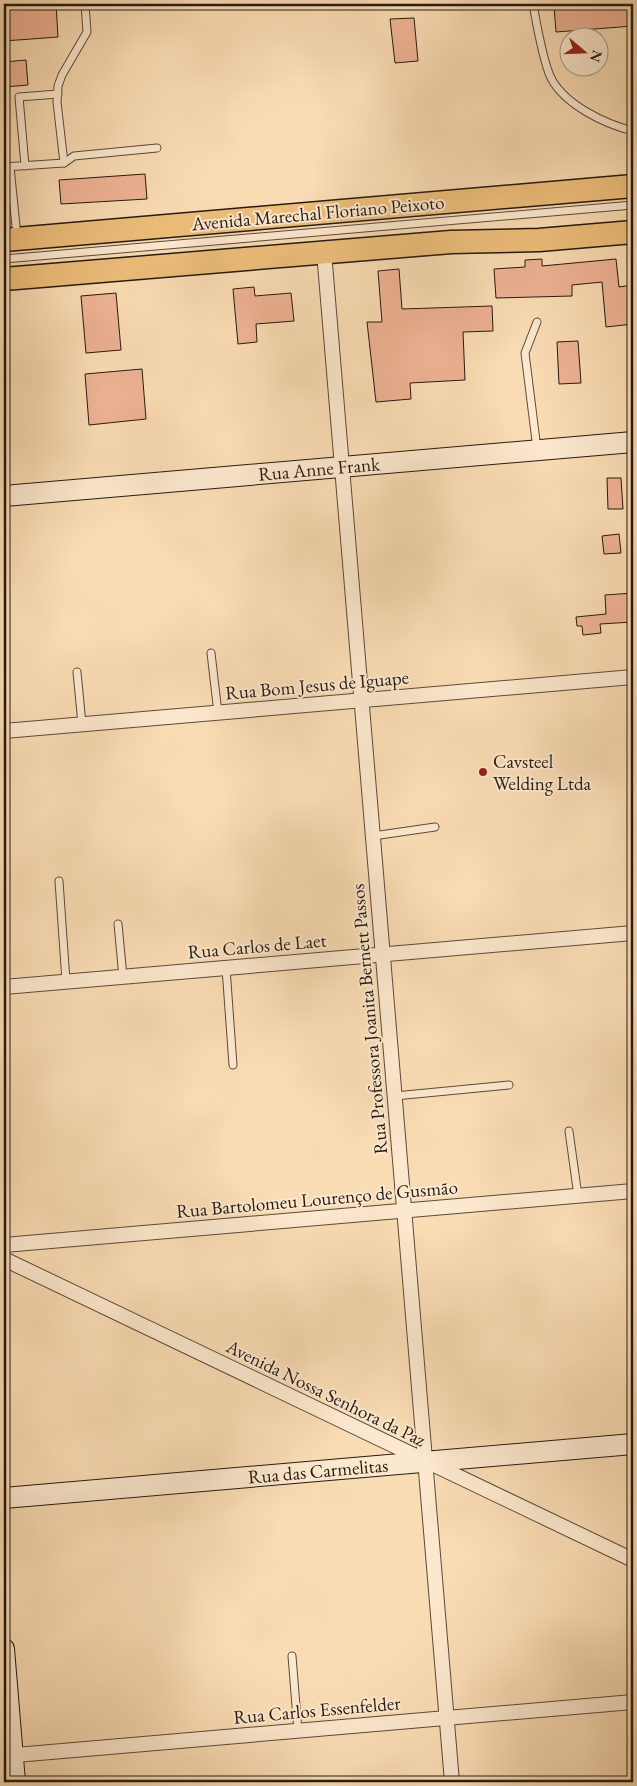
<svg xmlns="http://www.w3.org/2000/svg" width="637" height="1786" viewBox="0 0 637 1786" font-family="'EB Garamond',serif">
<style>
.building{fill:#efb395;stroke:#261a12}
.lines{fill:none;stroke-linecap:round;stroke-linejoin:round}
.lane-casing{stroke:#5b4a3a;stroke-width:9}
.street-casing{stroke:#5b4a3a;stroke-width:16}
.secondary-casing{stroke:#261a12;stroke-width:22}
.primary-casing{stroke:#261a12;stroke-width:25}
.lane{stroke:#fce8ce;stroke-width:7}
.street{stroke:#fce8ce;stroke-width:14}
.secondary{stroke:#fce8ce;stroke-width:20}
.primary{stroke:#edbe7a;stroke-width:22}
.poi-dot{fill:#8f2418;stroke:#fce8ce;stroke-width:2}
.labels{text-anchor:middle;dominant-baseline:central;stroke-width:4;stroke-linejoin:round;paint-order:stroke}
.street-label{font-size:19px;fill:#261a12;stroke:#fce8ce}
.poi-label{font-size:19px;fill:#261a12;stroke:#fce8ce;text-anchor:start}
</style>
<rect width="100%" height="100%" fill="#fadcb4"/>
<filter id="stains"><feTurbulence type="fractalNoise" baseFrequency=".004" numOctaves="4"/><feColorMatrix values="0 0 0 0 .2 0 0 0 0 .09 0 0 0 0 .02 0 0 0 .5 -.17"/></filter>
<radialGradient id="worn" r=".72"><stop offset=".6" stop-color="#630" stop-opacity="0"/><stop offset="1" stop-color="#630" stop-opacity=".3"/></radialGradient>
<g class="building">
<polygon points="4,4 56,4 58,37 4,41"/>
<polygon points="576,4 633,4 633,26 556,32 554,6"/>
<polygon points="414,18 418,61 395,63 390,19"/>
<polygon points="26,60 28,85 4,87 4,62"/>
<polygon points="145,174 147,199 61,204 59,180"/>
<polygon points="542,259 542,266 616,259 619,287 633,285 633,324 606,327 602,282 572,285 572,296 496,298 494,269 525,267 525,260"/>
<polygon points="399,269 402,309 492,306 493,331 463,332 465,380 410,383 411,399 376,402 367,322 382,322 378,271"/>
<polygon points="254,287 255,296 291,293 294,321 256,324 257,342 238,344 233,289"/>
<polygon points="116,293 121,350 86,353 81,296"/>
<polygon points="578,341 581,383 559,384 557,342"/>
<polygon points="142,369 146,419 89,425 85,374"/>
<polygon points="607,478 621,478 623,509 608,509"/>
<polygon points="619,534 621,553 604,554 602,536"/>
<polygon points="633,593 633,622 600,624 601,633 583,635 582,626 577,626 576,617 606,614 605,595"/>
</g>
<g class="lines">
<g class="lane-casing">
<g id="lane">
<path d="M 533,4 C 536,21 544,64 551,78 C 565,105 605,124 633,131"/>
<polyline points="64,163 57,102 58,86 62,75 87,32 85,4"/>
<polyline points="25,166 19,97 58,94"/>
<polyline points="4,167 64,163 74,156 157,148"/>
<polyline points="10,167 17,236"/>
<polyline points="4,259 633,205"/>
<polyline points="537,322 525,353 537,449"/>
<polyline points="211,653 218,713"/>
<polyline points="77,672 82,724"/>
<polyline points="373,836 435,827"/>
<polyline points="59,881 66,981"/>
<polyline points="118,924 123,977"/>
<polyline points="226,968 233,1065"/>
<polyline points="395,1096 509,1085"/>
<polyline points="569,1131 578,1196"/>
<polyline points="292,1656 298,1731"/>
</g>
</g>
<g class="street-casing">
<g id="street">
<polyline points="324,252 452,1782"/>
<polyline points="4,731 633,677"/>
<polyline points="4,987 633,933"/>
<polyline points="4,1245 633,1191"/>
<polyline points="4,1259 633,1560"/>
<polyline points="4,1756 633,1702"/>
</g>
</g>
<g class="secondary-casing">
<g id="secondary">
<polyline points="4,496 633,442"/>
<polyline points="4,1498 633,1444"/>
<polyline points="4,1649 15,1782"/>
</g>
</g>
<g class="primary-casing">
<g id="primary">
<polyline points="4,240 633,186"/>
<polyline points="4,279 451,242 539,240 633,232"/>
</g>
</g>
<use href="#lane" class="lane"/>
<use href="#street" class="street"/>
<use href="#secondary" class="secondary"/>
<use href="#primary" class="primary"/>
</g>
<circle class="poi-dot" cx="483" cy="772" r="5"/>
<g class="labels">
<g class="street-label">
<text transform="translate(318 213) rotate(-5)">Avenida Marechal Floriano Peixoto</text>
<text transform="translate(319 469) rotate(-5)">Rua Anne Frank</text>
<text transform="translate(317 685) rotate(-5)">Rua Bom Jesus de Iguape</text>
<text transform="translate(257 946) rotate(-5)">Rua Carlos de Laet</text>
<text transform="translate(369 1019) rotate(-95)">Rua Professora Joanita Bernett Passos</text>
<text transform="translate(317 1199) rotate(-5)">Rua Bartolomeu Lourenço de Gusmão</text>
<text transform="translate(326 1393) rotate(26)">Avenida Nossa Senhora da Paz</text>
<text transform="translate(318 1471) rotate(-5)">Rua das Carmelitas</text>
<text transform="translate(317 1710) rotate(-5)">Rua Carlos Essenfelder</text>
</g>
<g class="poi-label">
<text x="493" y="761">Cavsteel<tspan x="493" dy="22">Welding Ltda</tspan></text>
</g>
</g>
<rect width="637" height="1786" fill="none" stroke="#fadcb4" stroke-width="20"/>
<rect x="5" y="5" width="627" height="1776" fill="none" stroke="#261a12" stroke-width="2.5"/>
<rect x="10" y="10" width="617" height="1766" fill="none" stroke="#261a12"/>
<g transform="translate(584 52) rotate(109)"><circle r="24" fill="#fce8ce" stroke="#a69683"/>
<path d="M0-4L9 19L0 12L-9 19Z" fill="#8f2418"/>
<text y="-8" font-size="14" font-weight="bold" text-anchor="middle" fill="#261a12">N</text>
</g>
<rect width="100%" height="100%" filter="url(#stains)"/>
<rect width="100%" height="100%" fill="url(#worn)"/>
</svg>
